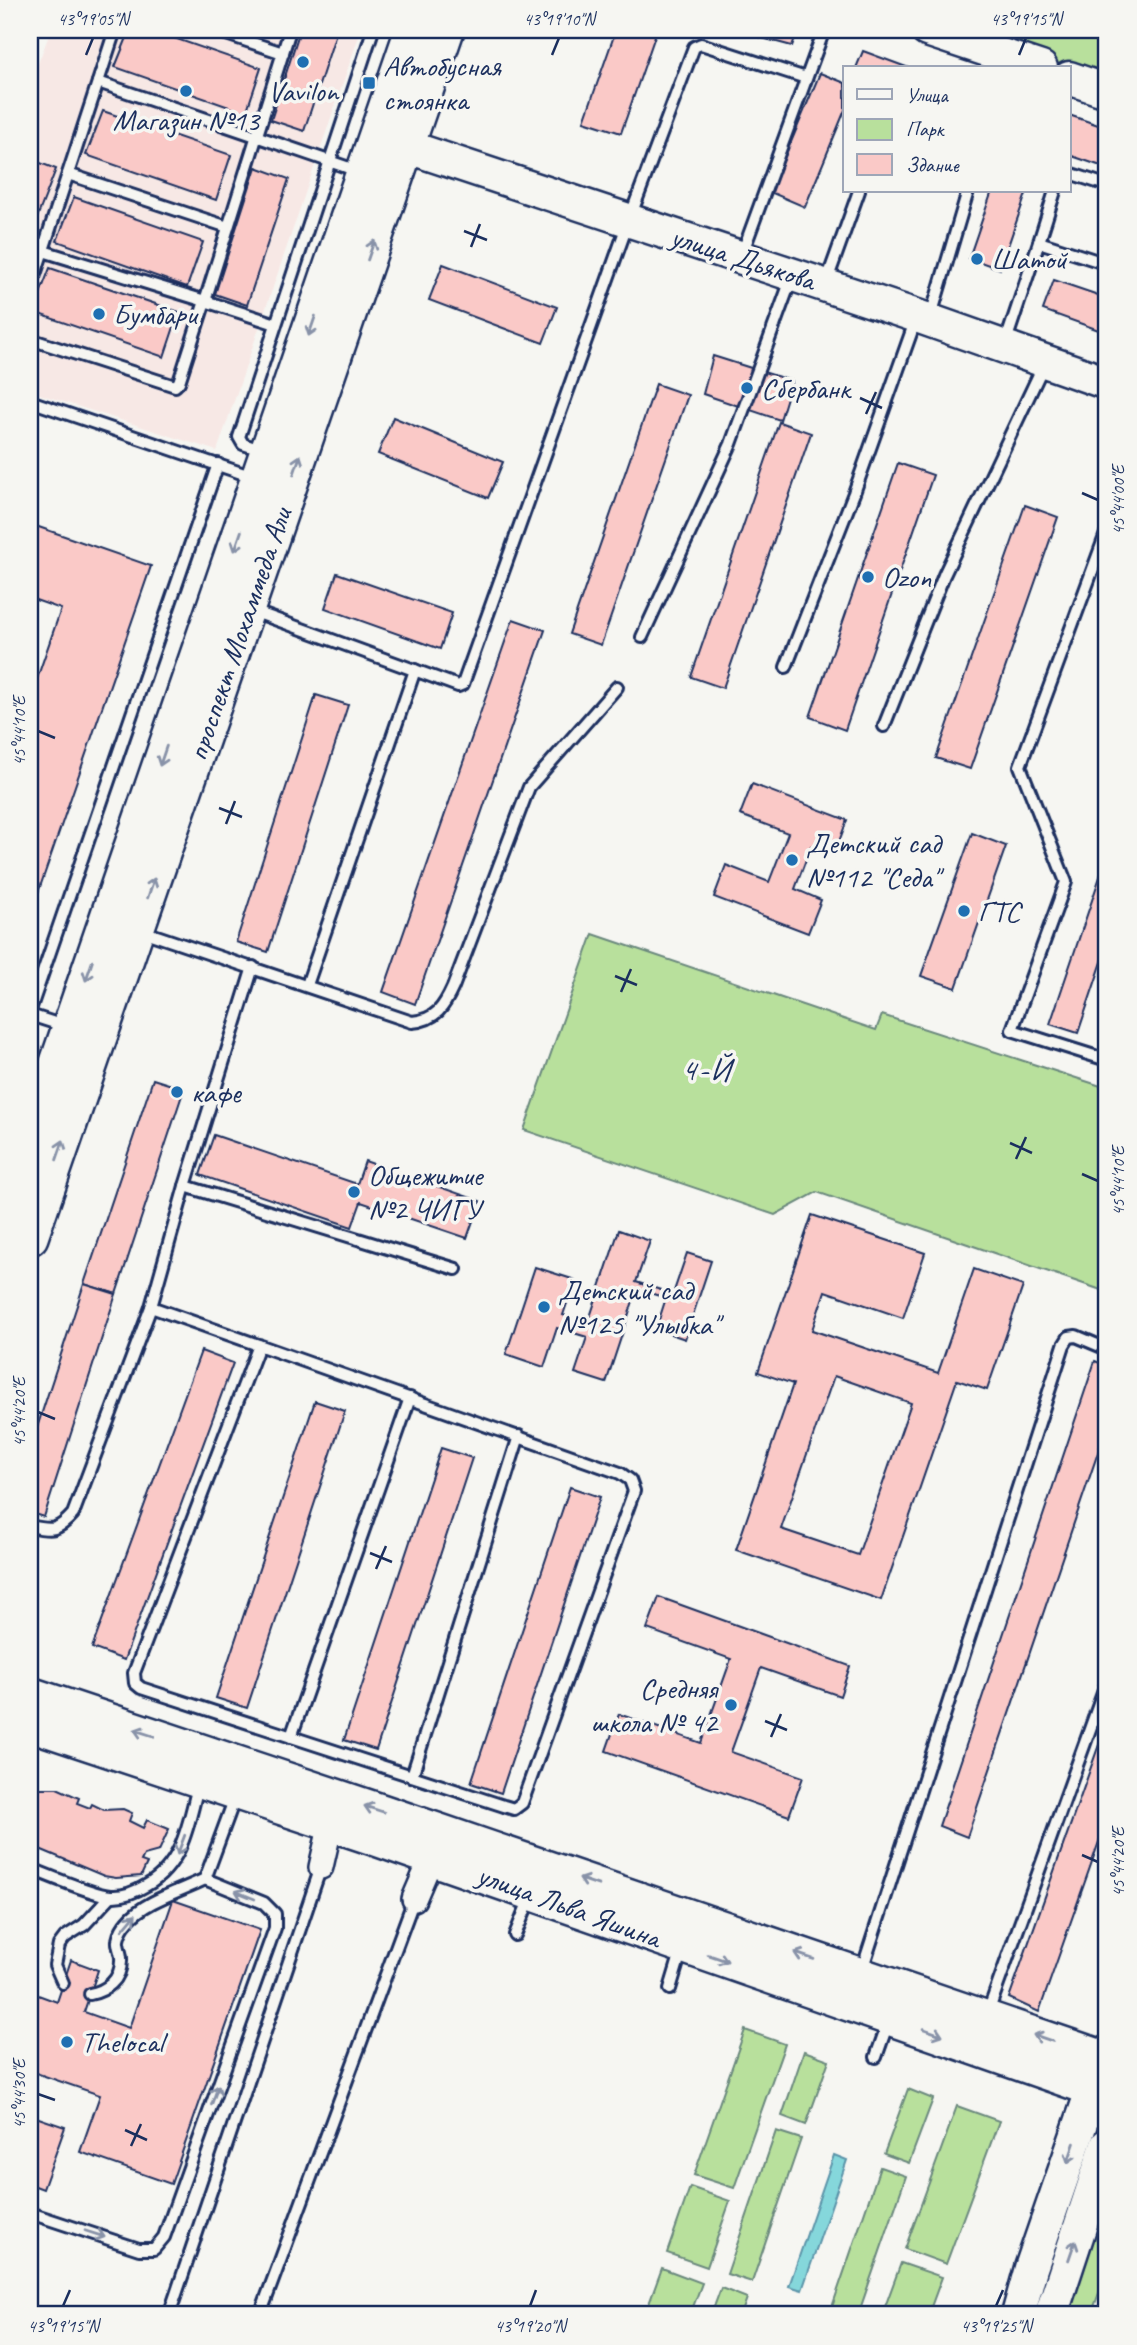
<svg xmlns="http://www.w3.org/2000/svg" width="1137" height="2345" viewBox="0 0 1137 2345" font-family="Caveat,sans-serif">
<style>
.built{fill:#f7e8e5}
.green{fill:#b8e09c;stroke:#6a887d;stroke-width:2}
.water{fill:#85d7db;stroke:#5b94a9;stroke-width:2}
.building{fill:#fac9c7;stroke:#1b2f5e;stroke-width:2;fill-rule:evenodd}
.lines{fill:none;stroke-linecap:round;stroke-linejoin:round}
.lane-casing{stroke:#1b2f5e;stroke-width:16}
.street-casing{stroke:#1b2f5e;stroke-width:28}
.secondary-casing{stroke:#1b2f5e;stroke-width:37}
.primary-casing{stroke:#1b2f5e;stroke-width:40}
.lane{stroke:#f6f6f2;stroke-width:10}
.street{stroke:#f6f6f2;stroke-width:23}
.secondary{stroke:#f6f6f2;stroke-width:32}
.primary{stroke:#f6f6f2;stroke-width:35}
.oneway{stroke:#8892a8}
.ticks{fill:none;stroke:#1b2f5e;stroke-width:2.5}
.poi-dot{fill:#1f6fb2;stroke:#f6f6f2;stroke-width:2.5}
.labels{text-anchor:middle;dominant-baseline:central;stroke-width:7;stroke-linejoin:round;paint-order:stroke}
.poi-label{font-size:30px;fill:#1b2f5e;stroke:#f6f6f2;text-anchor:start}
.street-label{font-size:30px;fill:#1b2f5e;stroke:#f6f6f2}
.neighbourhood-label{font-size:32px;letter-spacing:2px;fill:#1b2f5e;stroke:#f6f6f2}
.neatline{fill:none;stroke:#1b2f5e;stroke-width:2.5}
.ticks-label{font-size:18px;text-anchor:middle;fill:#1b2f5e}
</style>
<rect width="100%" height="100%" fill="#f6f6f2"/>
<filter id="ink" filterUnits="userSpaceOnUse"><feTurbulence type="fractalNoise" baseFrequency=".0143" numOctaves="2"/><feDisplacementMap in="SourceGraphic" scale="14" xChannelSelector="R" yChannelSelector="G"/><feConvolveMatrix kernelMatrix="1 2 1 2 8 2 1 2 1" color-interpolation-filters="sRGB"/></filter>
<g filter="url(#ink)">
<polygon class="built" points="51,30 361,30 217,451 30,391 30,84"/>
<g class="green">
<polygon points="955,30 1107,30 1107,82"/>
<polygon points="593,934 876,1030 882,1015 1107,1088 1107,1292 817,1192 775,1215 524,1130"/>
<polygon points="745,2030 785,2044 734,2188 694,2175"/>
<polygon points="804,2051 829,2060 806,2125 782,2116"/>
<polygon points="908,2089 933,2099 909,2163 884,2154"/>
<polygon points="957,2106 999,2121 946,2264 905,2249"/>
<polygon points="776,2131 801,2139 752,2282 727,2274"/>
<polygon points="880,2167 906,2176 858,2315 847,2315 831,2310"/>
<polygon points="690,2187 730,2201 707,2267 667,2253"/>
<polygon points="1107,2200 1107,2271 1091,2315 1068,2315"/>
<polygon points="901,2263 942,2277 928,2315 882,2315"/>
<polygon points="662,2268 702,2283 690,2315 645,2315"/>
<polygon points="721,2288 747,2298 741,2315 711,2315"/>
</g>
<polygon class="water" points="834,2155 847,2160 802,2290 789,2286"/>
<g class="building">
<polygon points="130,30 151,30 261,68 246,113 115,67"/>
<polygon points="300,30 337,30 304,131 271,120"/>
<polygon points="616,30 657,30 621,133 584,121"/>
<polygon points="732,30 798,30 792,46"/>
<polygon points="863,51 909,68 856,68"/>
<polygon points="820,73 845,83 845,110 805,207 770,192"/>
<polygon points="103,111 231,155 216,200 86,155"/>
<polygon points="1069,115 1107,128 1107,168 1069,155"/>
<polygon points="30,159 56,169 31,233 30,232"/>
<polygon points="256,167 289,179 247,305 215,294"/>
<polygon points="992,191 1027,191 1000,269 969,258"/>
<polygon points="74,197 203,242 187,287 57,241"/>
<polygon points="443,264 557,307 543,343 429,300"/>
<polygon points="50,268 179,312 164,357 33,312"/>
<polygon points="1054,280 1107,298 1107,333 1043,310"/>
<polygon points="713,356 792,381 780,420 703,394"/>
<polygon points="656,384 688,395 601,645 569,634"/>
<polygon points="393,417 503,462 488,498 378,454"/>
<polygon points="779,422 811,433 723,688 691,677"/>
<polygon points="898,463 933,475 845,730 810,717"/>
<polygon points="1025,505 1058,517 970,769 936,758"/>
<polygon points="30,524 151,566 30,916 30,699 61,609 30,598"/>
<polygon points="337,573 452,613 440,649 325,608"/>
<polygon points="513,619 545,630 415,1004 383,992"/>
<polygon points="316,695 348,705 268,952 236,942"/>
<polygon points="752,784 847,820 834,855 811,846 795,889 821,900 808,933 714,897 726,865 769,882 788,833 740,815"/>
<polygon points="972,833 1006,846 956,988 921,976"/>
<polygon points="1107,856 1107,947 1078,1033 1050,1024"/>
<polygon points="153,1079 184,1089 116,1294 84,1284"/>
<polygon points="214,1135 357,1184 365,1161 480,1201 467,1238 361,1202 352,1227 200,1175"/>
<path d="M 812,1215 L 925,1253 L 903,1318 L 825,1291 L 812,1330 L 938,1373 L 974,1269 L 1023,1286 L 987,1390 L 957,1380 L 881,1600 L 736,1550 L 793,1384 L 758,1372 ZM 834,1376 L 911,1403 L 858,1555 L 781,1529 Z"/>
<polygon points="619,1230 650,1241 636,1282 673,1294 687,1253 711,1261 685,1339 656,1329 666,1298 637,1289 606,1383 575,1373 587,1337 557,1328 544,1367 506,1354 535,1267 575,1280 563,1315 588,1323"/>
<polygon points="84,1284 116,1294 44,1517 30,1513 30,1449"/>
<polygon points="201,1351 233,1363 124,1660 92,1648"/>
<polygon points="1095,1361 1107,1366 1107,1426 967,1837 939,1826"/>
<polygon points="315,1401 345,1411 247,1708 216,1698"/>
<polygon points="441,1448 472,1458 376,1750 344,1740"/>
<polygon points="570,1487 600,1497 501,1793 471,1783"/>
<polygon points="659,1597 850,1666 840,1696 761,1668 731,1752 803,1777 789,1816 606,1751 619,1714 701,1743 731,1659 647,1629"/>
<polygon points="1107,1722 1107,1819 1039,2012 1009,1998"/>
<polygon points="30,1780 35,1783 31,1790 37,1793 40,1788 57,1788 79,1798 77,1803 90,1808 92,1804 104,1810 123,1809 132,1813 129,1821 143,1828 147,1820 169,1829 159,1851 144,1855 141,1861 147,1863 141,1876 116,1878 104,1876 30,1845"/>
<polygon points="173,1900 260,1930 171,2184 80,2152 100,2095 30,2071 30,1992 57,2002 71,1960 98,1970 84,2012 129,2028"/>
<polygon points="30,2115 65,2127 43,2189 30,2184"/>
</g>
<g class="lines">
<g class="lane-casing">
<g id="lane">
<polyline points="214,30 283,53"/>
<polyline points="98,82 358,171"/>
<polyline points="1069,173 1100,183"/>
<polyline points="68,174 228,227"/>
<polyline points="1039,242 1055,191"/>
<polyline points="43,251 205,301 290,30"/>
<polyline points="742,254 824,30"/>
<polyline points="826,283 859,191"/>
<polyline points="30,290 115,30"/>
<polyline points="930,319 968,191"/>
<polyline points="30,339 175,386 179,382 205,301 276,324"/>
<polyline points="1005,344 1039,242 1107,264"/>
<polyline points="30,401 253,477"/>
<polyline points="264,451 243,444 239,437 373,30"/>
<polyline points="1107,531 1020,766 1066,882 1012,1030 1107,1060"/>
<polyline points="250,610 458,686 463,684 629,220 694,47 701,44 806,78"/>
<polyline points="642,637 731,444 792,277"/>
<polyline points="786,667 854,493 916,319"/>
<polyline points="884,726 944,575 1044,364"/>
<path d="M 139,930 L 412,1022 C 436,1020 444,1007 453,987 L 529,787 L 617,687"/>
<polyline points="307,985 415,670"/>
<polyline points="30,1010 218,464"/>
<polyline points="30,1015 67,1027"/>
<polyline points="185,1186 253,967"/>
<polyline points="151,1307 185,1186 456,1269"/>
<path d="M 30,1526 C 52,1531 58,1531 73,1514 L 151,1307 L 620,1473 L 630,1480 L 634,1491 L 522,1803 L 514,1809 L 504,1806 L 141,1688 L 135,1683 L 134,1673 L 259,1345"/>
<polyline points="291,1737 410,1398"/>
<polyline points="412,1776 519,1436"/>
<path d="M 30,1871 L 39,1872 C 54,1878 98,1896 111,1896 C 123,1897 137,1891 147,1885 C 184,1864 189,1820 199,1782"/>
<polyline points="515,1935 530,1898"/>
<polyline points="861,1973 1064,1345 1069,1337 1076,1336 1107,1349"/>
<polyline points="63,1983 55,1965 59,1945 65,1937 84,1925 110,1897"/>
<polyline points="670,1989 682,1949"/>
<path d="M 90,1994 C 106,1991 121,1980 121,1961 C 122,1954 117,1946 118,1940 C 119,1933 124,1925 128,1921 C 144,1901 183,1890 205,1879"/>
<polyline points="987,2015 1107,1682"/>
<polyline points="876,2057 889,2020"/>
<polyline points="30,2213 139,2249 154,2249 164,2237 275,1928 275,1914 264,1903 205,1879 236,1795"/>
<polyline points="169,2315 321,1867"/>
<polyline points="260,2315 414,1899"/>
</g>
</g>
<g class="street-casing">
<g id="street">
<polyline points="321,1867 331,1823"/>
<polyline points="414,1899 432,1857"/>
</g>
</g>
<g class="secondary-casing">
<g id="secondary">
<polyline points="927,30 1041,68"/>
<polyline points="1069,78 1107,91"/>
<polyline points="381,138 917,316 1107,383"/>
<polyline points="1018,2315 1031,2268 1093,2088"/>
<polyline points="1051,2315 1107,2145"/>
</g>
</g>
<g class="primary-casing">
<g id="primary">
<polyline points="30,1144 413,30"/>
<polyline points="30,1237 446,30"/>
<polyline points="30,1695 384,1813 1107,2060"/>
<polyline points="30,1723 376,1838 1107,2093"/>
</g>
</g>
<use href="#lane" class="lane"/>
<use href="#street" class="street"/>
<use href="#secondary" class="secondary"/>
<use href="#primary" class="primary"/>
</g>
<defs><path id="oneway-shaft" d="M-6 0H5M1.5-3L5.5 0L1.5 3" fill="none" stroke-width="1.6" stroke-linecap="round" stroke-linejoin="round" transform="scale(1.75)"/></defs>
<g class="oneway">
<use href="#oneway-shaft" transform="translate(371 250) rotate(-71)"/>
<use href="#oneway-shaft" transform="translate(312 326) rotate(109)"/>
<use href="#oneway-shaft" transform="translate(297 465) rotate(-71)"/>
<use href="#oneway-shaft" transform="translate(238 541) rotate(109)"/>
<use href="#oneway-shaft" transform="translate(163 756) rotate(109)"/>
<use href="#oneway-shaft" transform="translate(151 888) rotate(-71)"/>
<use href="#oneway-shaft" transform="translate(89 971) rotate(109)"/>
<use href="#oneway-shaft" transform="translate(60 1150) rotate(-71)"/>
<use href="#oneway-shaft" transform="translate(144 1733) rotate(-162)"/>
<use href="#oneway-shaft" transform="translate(374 1809) rotate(-162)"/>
<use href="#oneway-shaft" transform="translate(181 1845) rotate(111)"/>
<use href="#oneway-shaft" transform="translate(589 1882) rotate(-161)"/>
<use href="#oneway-shaft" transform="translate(245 1895) rotate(-158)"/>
<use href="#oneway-shaft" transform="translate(129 1922) rotate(-50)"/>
<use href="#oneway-shaft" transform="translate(804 1956) rotate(-161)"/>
<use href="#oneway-shaft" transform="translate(718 1958) rotate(19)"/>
<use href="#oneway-shaft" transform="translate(933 2032) rotate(19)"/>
<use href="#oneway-shaft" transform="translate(1043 2038) rotate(-161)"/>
<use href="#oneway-shaft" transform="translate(215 2095) rotate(-70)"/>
<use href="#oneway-shaft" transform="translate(1071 2153) rotate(109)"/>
<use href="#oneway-shaft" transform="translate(95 2234) rotate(18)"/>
<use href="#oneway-shaft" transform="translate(1072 2250) rotate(-71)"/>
</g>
</g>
<path class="ticks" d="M 86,55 L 93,38M 552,55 L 559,38M 1019,55 L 1026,38M 464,231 L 487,240M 471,247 L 480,224M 860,398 L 882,408M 866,414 L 876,392M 1082,493 L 1098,500M 38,731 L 55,738M 219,808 L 242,817M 226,824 L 235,801M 615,976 L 637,985M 621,992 L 631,969M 1010,1143 L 1032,1153M 1016,1159 L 1026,1137M 1082,1174 L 1098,1181M 38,1412 L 55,1419M 370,1553 L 392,1562M 376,1569 L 386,1546M 765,1721 L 787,1730M 771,1737 L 781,1714M 1082,1855 L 1098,1862M 38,2094 L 55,2100M 125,2130 L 147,2140M 131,2146 L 141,2124M 63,2306 L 70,2290M 530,2306 L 536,2290M 996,2306 L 1003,2290"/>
<g class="poi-dot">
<circle cx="303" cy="62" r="7"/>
<rect x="362" y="76" width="14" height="14" rx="3.5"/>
<circle cx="186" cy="91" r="7"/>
<circle cx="977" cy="259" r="7"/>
<circle cx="99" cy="314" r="7"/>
<circle cx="747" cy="388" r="7"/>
<circle cx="868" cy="577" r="7"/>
<circle cx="792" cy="860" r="7"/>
<circle cx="964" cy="911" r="7"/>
<circle cx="177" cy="1092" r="7"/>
<circle cx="354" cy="1192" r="7"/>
<circle cx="544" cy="1307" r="7"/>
<circle cx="731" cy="1705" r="7"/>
<circle cx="67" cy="2042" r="7"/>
</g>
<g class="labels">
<g class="poi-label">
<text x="383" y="66">Автобусная<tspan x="383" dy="34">стоянка</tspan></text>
<text x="303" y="91" text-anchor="middle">Vavilon</text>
<text x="186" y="120" text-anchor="middle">Магазин №13</text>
<text x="991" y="259">Шатой</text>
<text x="113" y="314">Бумбари</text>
<text x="761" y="388">Сбербанк</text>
<text x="882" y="577">Ozon</text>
<text x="806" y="843">Детский сад<tspan x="806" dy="34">№112 "Седа"</tspan></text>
<text x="978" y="911">ГТС</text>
<text x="191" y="1092">кафе</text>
<text x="368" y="1175">Общежитие<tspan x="368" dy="34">№2 ЧИГУ</tspan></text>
<text x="558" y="1290">Детский сад<tspan x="558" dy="34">№125 "Улыбка"</tspan></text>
<text x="717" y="1688" text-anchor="end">Средняя<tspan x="717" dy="34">школа № 42</tspan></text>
<text x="81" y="2042">Thelocal</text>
</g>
<g class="street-label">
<text transform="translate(743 258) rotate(18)">улица Дьякова</text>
<text transform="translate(239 634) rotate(-71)">проспект Мохаммеда Али</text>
<text transform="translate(569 1906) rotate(20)">улица Льва Яшина</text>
</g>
<g class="neighbourhood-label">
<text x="707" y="1069">4-Й</text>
</g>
</g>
<rect width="1137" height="2345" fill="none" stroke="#f6f6f2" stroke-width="77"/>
<rect x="843" y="66" width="228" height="126" fill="#f6f6f2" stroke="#9ea6b7" stroke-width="2"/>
<rect x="857" y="89" width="35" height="10" fill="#f6f6f2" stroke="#9ea6b7" stroke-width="2"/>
<text x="906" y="102" font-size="21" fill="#1b2f5e">Улица</text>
<rect x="857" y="119" width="35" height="21" fill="#b8e09c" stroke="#9ea6b7" stroke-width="2"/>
<text x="906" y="136" font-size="21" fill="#1b2f5e">Парк</text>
<rect x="857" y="154" width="35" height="21" fill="#fac9c7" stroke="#9ea6b7" stroke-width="2"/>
<text x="906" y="172" font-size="21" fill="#1b2f5e">Здание</text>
<rect x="38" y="38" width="1060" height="2268" class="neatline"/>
<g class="ticks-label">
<text x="93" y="25">43°19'05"N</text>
<text x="559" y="25">43°19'10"N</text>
<text x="1026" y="25">43°19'15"N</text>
<text transform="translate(1118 500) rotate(-90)" y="6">45°44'00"E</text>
<text transform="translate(19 731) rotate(-90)" y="6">45°44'10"E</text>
<text transform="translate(1118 1181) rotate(-90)" y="6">45°44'10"E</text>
<text transform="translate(19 1412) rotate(-90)" y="6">45°44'20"E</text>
<text transform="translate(1118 1862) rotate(-90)" y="6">45°44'20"E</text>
<text transform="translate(19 2094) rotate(-90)" y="6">45°44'30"E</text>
<text x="63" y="2332">43°19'15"N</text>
<text x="530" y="2332">43°19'20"N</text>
<text x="996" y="2332">43°19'25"N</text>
</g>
</svg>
